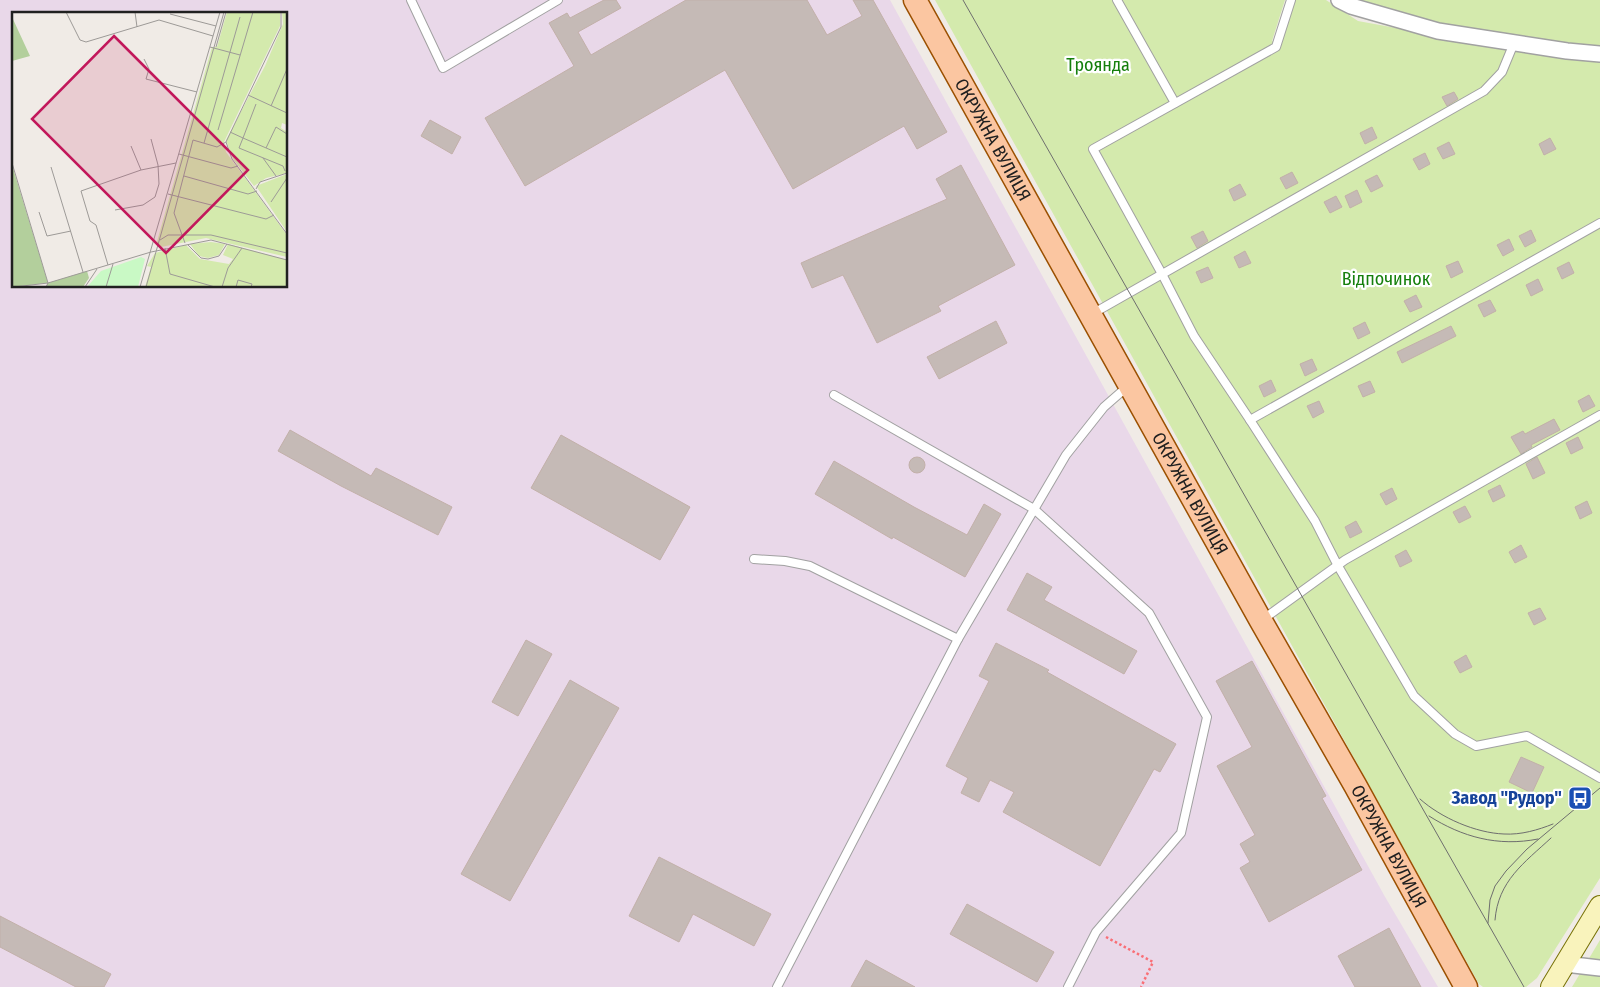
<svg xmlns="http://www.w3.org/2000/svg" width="1600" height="987" viewBox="0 0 1600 987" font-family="'Fira Sans Condensed',sans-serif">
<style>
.industrial{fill:#e9d8e9;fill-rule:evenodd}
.grass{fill:#d4eaad}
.building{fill:#c5bab6;stroke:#c2b0a9}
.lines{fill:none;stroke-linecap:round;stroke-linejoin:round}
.lane-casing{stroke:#a1a1a1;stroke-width:10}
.street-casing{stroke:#a1a1a1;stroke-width:18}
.secondary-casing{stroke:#787206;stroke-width:22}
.primary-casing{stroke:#9b5001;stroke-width:25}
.path{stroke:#f96f76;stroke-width:2.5;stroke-dasharray:2.5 2.5;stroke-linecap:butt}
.lane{stroke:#fff;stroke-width:8}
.street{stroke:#fff;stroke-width:15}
.secondary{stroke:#f9f3bc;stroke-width:20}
.primary{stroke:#fbc6a1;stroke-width:22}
.tram{stroke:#6e6e6e;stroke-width:1}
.labels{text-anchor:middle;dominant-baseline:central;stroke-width:4.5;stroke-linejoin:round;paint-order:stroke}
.park-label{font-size:18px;fill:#157f0c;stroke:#fff}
.street-label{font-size:18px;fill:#202020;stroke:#fff}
.transit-label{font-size:18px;font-weight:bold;fill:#164399;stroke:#fff;text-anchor:end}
.inset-road{fill:none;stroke:#9d9a97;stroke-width:1}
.view{fill:#c2185b;fill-opacity:0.15;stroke:#c2185b;stroke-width:2.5}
.inset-edge{fill:none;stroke:#202020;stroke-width:2.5}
</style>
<rect width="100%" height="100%" fill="#f0ebe6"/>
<path class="industrial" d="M 0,0 L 890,0 L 1384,895 L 1438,987 L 0,987 ZM 14,14 L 286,14 L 286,286 L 14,286 Z"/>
<g class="grass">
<polygon points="935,0 1285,0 1272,41 1281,43 1295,0 1326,0 1358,21 1429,34 1600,61 1600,878 1537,978 1526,987 1483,987 1479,984"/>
<polygon points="1348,0 1600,0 1600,48 1446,28"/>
<polygon points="1600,940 1600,987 1572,987"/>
</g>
<g class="building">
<polygon points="604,0 616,0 621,8 578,32 591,55 686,0 807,0 827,35 862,16 853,0 873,0 947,132 917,149 904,126 793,189 725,70 525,186 485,118 574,66 549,23 567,13 570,18"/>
<polygon points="1454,92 1458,99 1447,106 1442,97"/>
<polygon points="430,120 461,137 452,154 421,136"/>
<polygon points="1372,127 1377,138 1365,144 1360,133"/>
<polygon points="1550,138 1556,149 1544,155 1539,144"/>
<polygon points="1449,142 1455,154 1443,159 1437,148"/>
<polygon points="1425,153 1430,164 1419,170 1413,159"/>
<polygon points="961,165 1015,265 938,306 941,311 877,343 843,275 812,288 801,263 947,199 936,179"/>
<polygon points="1292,172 1298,183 1286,189 1280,178"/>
<polygon points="1377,175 1383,186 1371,192 1365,181"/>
<polygon points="1240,184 1246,195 1234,201 1229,190"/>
<polygon points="1357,190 1362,202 1350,208 1345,196"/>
<polygon points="1336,196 1342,207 1330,213 1324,202"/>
<polygon points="1531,230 1536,241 1525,247 1519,236"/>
<polygon points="1203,231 1208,241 1197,248 1191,237"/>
<polygon points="1509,239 1514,250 1503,256 1497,245"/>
<polygon points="1245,251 1251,263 1239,268 1234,257"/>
<polygon points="1458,261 1463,272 1451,278 1446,266"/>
<polygon points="1569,262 1574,273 1562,279 1557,268"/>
<polygon points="1208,267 1213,278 1201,283 1196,272"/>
<polygon points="1538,279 1543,290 1531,296 1526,285"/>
<polygon points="1416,295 1422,307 1410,312 1404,301"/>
<polygon points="1490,300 1496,311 1484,317 1478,305"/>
<polygon points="996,321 1007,343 939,379 927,357"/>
<polygon points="1365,322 1370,333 1358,339 1353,328"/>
<polygon points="1451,326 1456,336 1402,363 1397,352"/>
<polygon points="1312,359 1317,370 1305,376 1300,364"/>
<polygon points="1271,380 1276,391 1264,397 1259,386"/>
<polygon points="1370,381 1375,392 1363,397 1358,386"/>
<polygon points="1589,395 1595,406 1583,412 1578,401"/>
<polygon points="1319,401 1324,412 1313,418 1307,406"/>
<polygon points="1554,419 1560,430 1531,445 1532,447 1521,454 1511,437 1523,431 1525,434"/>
<polygon points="290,430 371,476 376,468 452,507 438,535 341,486 278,451"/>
<polygon points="561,435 690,507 660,560 531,488"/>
<polygon points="1578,437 1583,448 1571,454 1566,443"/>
<circle cx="917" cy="465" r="8"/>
<polygon points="1537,457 1545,473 1533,479 1526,464"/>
<polygon points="834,461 914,507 967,535 984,504 1001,514 965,577 893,537 892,539 815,494"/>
<polygon points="1500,485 1505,496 1493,502 1488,491"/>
<polygon points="1392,488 1397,499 1386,505 1380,494"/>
<polygon points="1587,501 1592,513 1580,519 1575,507"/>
<polygon points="1465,506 1471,517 1459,523 1453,512"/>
<polygon points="1356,521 1362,532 1350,538 1345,527"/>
<polygon points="1521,545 1527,557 1515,563 1509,552"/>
<polygon points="1406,550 1412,561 1400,567 1395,556"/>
<polygon points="1027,573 1052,587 1044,600 1137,651 1124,674 1007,610"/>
<polygon points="1540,608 1546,619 1534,625 1528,613"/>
<polygon points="526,640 552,654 518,716 492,702"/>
<polygon points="996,643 1049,670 1047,672 1176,744 1160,772 1154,769 1100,866 1003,812 1014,792 990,780 979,802 961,793 968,778 946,766 989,681 979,676"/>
<polygon points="1466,655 1472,667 1460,673 1454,662"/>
<polygon points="1252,661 1326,796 1322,798 1362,870 1269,922 1240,868 1250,862 1240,844 1255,835 1217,766 1252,747 1216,681"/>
<polygon points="570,680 619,708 510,901 461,874"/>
<polygon points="1521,757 1544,767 1532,793 1509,782"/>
<polygon points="659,857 771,914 754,946 693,914 679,942 629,916"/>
<polygon points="967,904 1054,952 1037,982 950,934"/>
<polygon points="0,916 111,974 104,987 76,987 0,947"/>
<polygon points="1389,928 1421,987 1355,987 1338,956"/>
<polygon points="866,960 915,987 851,987"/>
</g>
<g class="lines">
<g class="lane-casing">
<g id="lane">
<polyline points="411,0 443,68 558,0"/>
<polyline points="1117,0 1175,103"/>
<polyline points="1291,0 1276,47 1093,149 1162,274 1194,336 1250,420 1315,521 1338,566 1414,696 1455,734 1476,746 1527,736 1600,778"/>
<polyline points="1092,314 1484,91 1502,72 1514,43"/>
<polyline points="834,395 1034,509 1149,613 1207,717 1181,833 1096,932 1068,987"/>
<polyline points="1250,420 1600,223"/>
<polyline points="754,559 785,561 810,566 958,639 1066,455 1104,407 1128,386"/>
<polyline points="1262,620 1345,560 1600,415"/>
<polyline points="777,987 958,639"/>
</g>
</g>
<g class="street-casing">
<g id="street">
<polyline points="1339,0 1351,6 1438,31 1567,51 1600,54"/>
<polyline points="1565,964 1600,968"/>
</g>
</g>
<g class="secondary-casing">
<polyline id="secondary" points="1551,987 1600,906"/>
</g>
<g class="primary-casing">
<g id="primary">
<path id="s1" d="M 915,0 L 1261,621 L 1355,785 L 1466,987"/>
</g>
</g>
<polyline class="path" points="1106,937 1153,962 1141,987"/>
<use href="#lane" class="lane"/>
<use href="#street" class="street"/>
<use href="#secondary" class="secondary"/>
<use href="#primary" class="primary"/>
<g class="tram">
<polyline points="963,0 1524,987"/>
<path d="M 1420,799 C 1441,818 1476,833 1504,834 C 1521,835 1538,830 1553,824"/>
<path d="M 1429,816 C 1462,837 1498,847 1538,839"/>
<path d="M 1495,920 C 1498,881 1524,863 1551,838"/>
<polyline points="1488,923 1490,900 1495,886 1506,871 1527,849 1600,788"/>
</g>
</g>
<defs>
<g id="bus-square" transform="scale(1.25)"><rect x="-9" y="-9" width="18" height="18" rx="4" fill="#1a4fb4" stroke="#fff"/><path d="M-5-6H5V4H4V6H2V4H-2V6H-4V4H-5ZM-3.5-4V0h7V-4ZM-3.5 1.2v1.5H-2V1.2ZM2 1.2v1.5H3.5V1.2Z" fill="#fff"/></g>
</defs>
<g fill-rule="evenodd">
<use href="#bus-square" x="1580" y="798"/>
</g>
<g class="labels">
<g class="park-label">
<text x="1098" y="65">Троянда</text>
<text x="1386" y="279">Відпочинок</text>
</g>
<g class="street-label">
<text stroke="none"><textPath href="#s1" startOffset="160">ОКРУЖНА ВУЛИЦЯ</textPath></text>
<text stroke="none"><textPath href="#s1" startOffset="565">ОКРУЖНА ВУЛИЦЯ</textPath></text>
<text stroke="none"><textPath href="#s1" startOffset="970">ОКРУЖНА ВУЛИЦЯ</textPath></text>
</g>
<g class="transit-label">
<text x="1562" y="798">Завод "Рудор"</text>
</g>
</g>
<g transform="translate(12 12)">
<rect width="275" height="275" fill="#f0ebe6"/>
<path d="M 215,0 L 268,0 L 268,14 L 212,130 L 214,140 L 275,223 L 275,245 L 194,226 L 149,235 L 144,233 L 200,35 L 205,35 ZM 270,0 L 275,0 L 275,113 L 270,111 L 269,116 L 275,120 L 275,161 L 254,166 L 242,174 L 221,147 L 214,128 L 253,54 L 271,12 ZM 275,162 L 275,220 L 244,174 ZM 199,230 L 213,232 L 207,243 L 196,246 L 187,244 L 178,232 ZM 216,232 L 275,248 L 275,275 L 133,275 L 139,255 L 135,254 L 143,241 L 174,233 L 188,247 L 217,252 L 221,247 L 211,243 Z" fill="#d4eaad"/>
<path d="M 0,5 L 18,44 L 0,49 ZM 0,153 L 36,271 L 75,259 L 77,266 L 71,275 L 35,275 L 35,271 L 0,275 Z" fill="#b3cf9c"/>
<path d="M 129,245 L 133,247 L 126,275 L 75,275 L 89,259 Z" fill="#c9f9c5"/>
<path class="inset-road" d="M 54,0 L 68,28 L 74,30 L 147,8 L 201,24M 123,0 L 125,15M 269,0 L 269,15 L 214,130 L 220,147 L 275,222M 158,2 L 204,14M 198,35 L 228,43M 204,35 L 214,0M 132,47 L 137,57 L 134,67 L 185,80M 236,83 L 275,101M 244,92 L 231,126 L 275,145M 259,94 L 275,57M 206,118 L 241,0M 218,120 L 231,126 L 227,136 L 271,154 L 273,159M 192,131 L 228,5M 119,134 L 129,158 L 164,151M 254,136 L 264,115 L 275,122M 167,142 L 219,156 L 226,154M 251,146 L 264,164M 0,151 L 36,271 L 34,275M 39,155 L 71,260M 172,164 L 236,182 L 245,179M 244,177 L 248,170 L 275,161M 156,182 L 254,207 L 262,203M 259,190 L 275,166M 103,198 L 131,193 L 143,185 L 147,172 L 146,153 L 139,127M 27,200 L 35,224 L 59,219M 148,228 L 156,223 L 199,223 L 275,241M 173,231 L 162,201 L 181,128 L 205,135 L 214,130M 176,233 L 189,246 L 196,247 L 207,244 L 215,232M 153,236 L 158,262 L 203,275M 139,240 L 199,228 L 275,248M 96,253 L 84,213 L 78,209 L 69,179 L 129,158M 2,275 L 36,271 L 139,240M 73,275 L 85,257M 94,275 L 101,252M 128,275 L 208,0M 134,275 L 212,0M 210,275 L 216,256 L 230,236M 224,275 L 226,268 L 240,272 L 239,275"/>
<path class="view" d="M 102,24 L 236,158 L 154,241 L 20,107 Z"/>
<rect width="275" height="275" class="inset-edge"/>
</g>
</svg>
